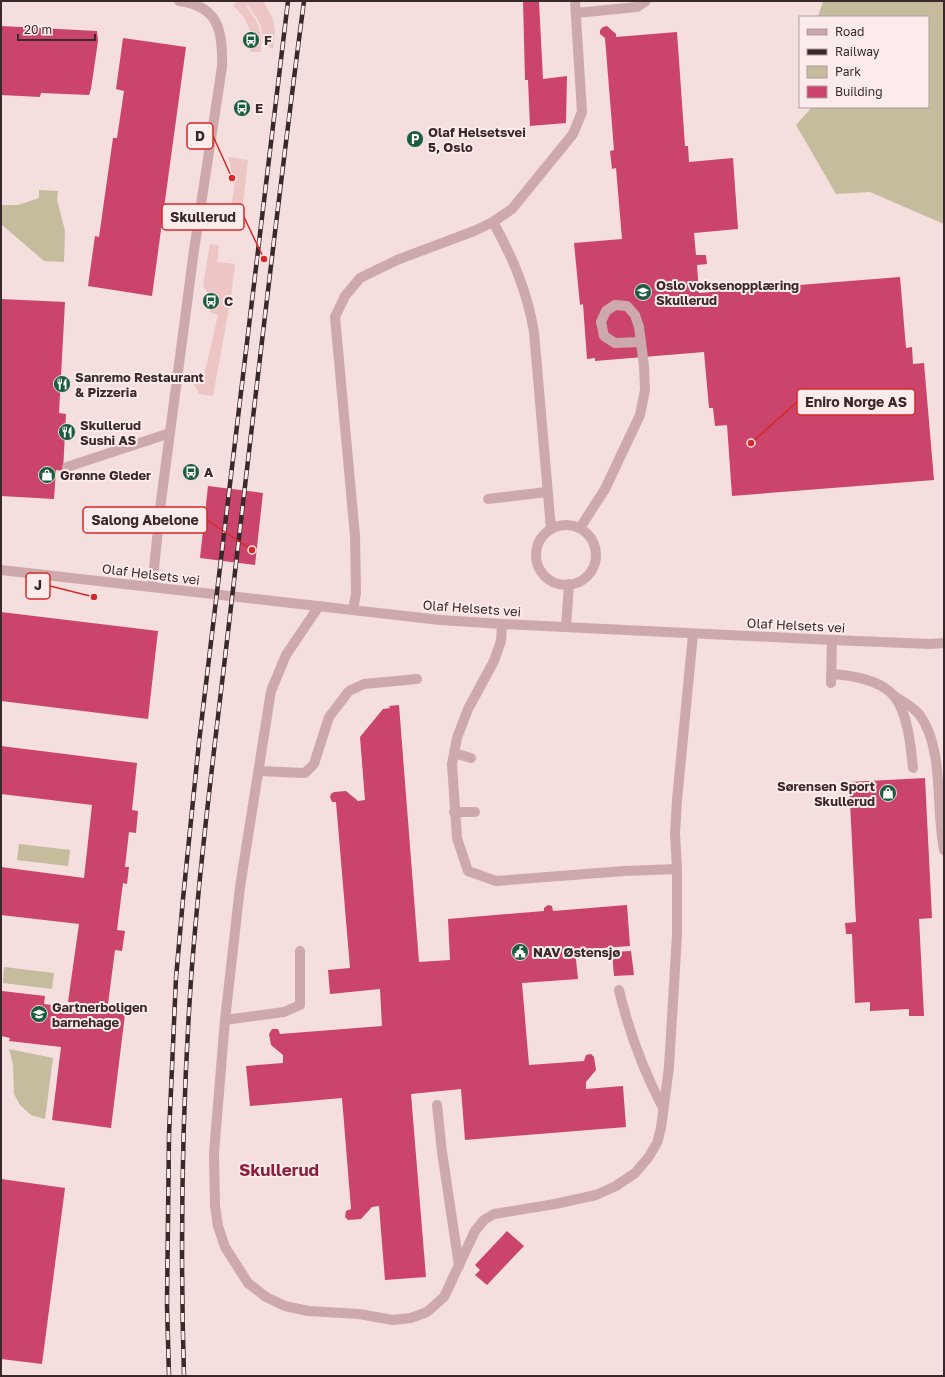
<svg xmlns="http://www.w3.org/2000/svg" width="945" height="1377" viewBox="0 0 945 1377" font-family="'Golos Text',sans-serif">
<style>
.green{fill:#c4bc9c}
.plaza{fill:#ecc5c4}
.building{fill:#cb446b}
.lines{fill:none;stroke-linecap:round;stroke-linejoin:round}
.service{stroke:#cda9ab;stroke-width:10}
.minor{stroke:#cda9ab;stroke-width:10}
.rail-casing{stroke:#39292c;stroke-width:4.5}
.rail{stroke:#fbebea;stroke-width:3;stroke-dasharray:9;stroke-linecap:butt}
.labels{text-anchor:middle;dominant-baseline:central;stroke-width:4;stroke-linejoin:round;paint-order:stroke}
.poi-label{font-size:13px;font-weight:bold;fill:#39292c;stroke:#fbebea;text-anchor:start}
.street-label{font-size:13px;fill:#39292c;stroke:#fbebea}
.district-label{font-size:17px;font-weight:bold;fill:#8d1e3e;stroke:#fbebea}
.leader{fill:none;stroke:#d62828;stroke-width:1.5}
.callout-dot{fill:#d62828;stroke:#fbebea;stroke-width:1.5}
.callout{fill:#fbebea;stroke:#d62828;stroke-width:1.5}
.callout-label{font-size:14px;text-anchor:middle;font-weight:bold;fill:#39292c}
</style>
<rect width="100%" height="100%" fill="#f4dede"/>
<g class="green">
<polygon points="823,1 944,1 944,224 870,192 836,194 796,125 812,107 928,107 928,17 818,17"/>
<polygon points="39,190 58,191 57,199 65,231 64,262 44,261 1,224 1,205 18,205 39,198"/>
<polygon points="19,844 70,850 68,866 17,860"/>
<polygon points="4,967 54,973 52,989 3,983"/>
<polygon points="9,1049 53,1058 45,1119 31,1115 20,1105 14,1094 13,1064"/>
</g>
<g class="plaza">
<polygon points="238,1 263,1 272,17 274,25 275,31 273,48 263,46 261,27 258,20 248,5 246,6 256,20 259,28 261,40 261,52 250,52 252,35 245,19 233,5"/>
<polygon points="228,157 248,160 243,204 232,203 235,183 230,182 232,173"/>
<polygon points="210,244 219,245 217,262 235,264 231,297 213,396 199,394 193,382 194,378 203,380 218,315 210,312 210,301 208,293 203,286"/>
</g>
<g class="building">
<polygon points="523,1 539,1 543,79 567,76 566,123 530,126 528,80 525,80"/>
<polygon points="1,26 97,31 98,41 91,89 89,95 41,93 40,97 1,95"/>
<polygon points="607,26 616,34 616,37 677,32 685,146 688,146 689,162 733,158 738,229 694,233 696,255 706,255 707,264 697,265 699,293 900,277 906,348 912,347 913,364 924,363 934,480 732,496 727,425 715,426 713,408 709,408 704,352 595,361 595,358 587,359 583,304 580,305 574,243 622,239 616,168 612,169 610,151 614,150 605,38 600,34 600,30 603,27"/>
<polygon points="123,38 186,47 152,296 88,286 95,236 99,237 113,138 117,138 124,91 116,89"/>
<polygon points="1,299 65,302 59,413 66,414 63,471 56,470 54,499 1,496"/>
<polygon points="208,486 263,493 255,565 200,558"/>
<polygon points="1,612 158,631 148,719 1,701"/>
<polygon points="399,705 419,962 450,960 448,919 544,911 544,908 548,905 552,906 553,911 627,905 630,946 575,950 578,979 522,983 529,1065 584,1061 586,1055 591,1054 594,1057 596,1070 586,1082 586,1089 623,1086 626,1127 465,1140 461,1089 411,1094 426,1277 385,1280 379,1206 372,1207 361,1219 348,1220 345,1217 346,1211 351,1209 342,1098 250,1106 246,1066 283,1063 283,1055 271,1045 269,1034 272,1029 278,1029 280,1034 382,1026 380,989 330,994 328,970 350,968 336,802 332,802 330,797 331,794 334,792 346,791 358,801 365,800 360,737 383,709 390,708 389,706"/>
<polygon points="1,746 137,763 132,810 138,811 136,833 129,832 125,867 129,867 127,884 123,883 117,930 125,931 122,951 115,950 108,1004 126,1006 111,1128 52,1120 61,1047 9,1041 10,1038 1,1036 2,991 45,996 44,1004 76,1008 77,1002 68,1002 79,924 1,915 1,867 84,878 92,805 1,794"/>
<polygon points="925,778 932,918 919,919 924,1016 909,1016 909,1009 870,1011 870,1002 855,1003 852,934 846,934 845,923 856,922 849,782"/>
<polygon points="631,951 634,975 614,976 612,952"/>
<polygon points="1,1179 65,1188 42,1364 1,1359"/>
<polygon points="507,1231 524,1246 487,1285 475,1275 480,1270 475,1265"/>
</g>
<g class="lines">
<g class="service">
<polyline points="576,13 637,7 646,1"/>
<path d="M 493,222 C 513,258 527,291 534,332 L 551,529"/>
<polyline points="67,467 170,433"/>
<polyline points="488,499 547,492"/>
<circle cx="566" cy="555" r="30"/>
<polyline points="580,528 605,489 640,415 645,390 644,366 639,327 635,315 627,306 615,305 606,311 601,322 604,336 615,343 641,342"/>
<polyline points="319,606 286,655 271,691 240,887 225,1020 214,1153 215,1206 218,1226 225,1247 248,1283 266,1297 285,1306 308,1311 359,1314 393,1320 411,1318 427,1312 444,1297 475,1231 484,1220 494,1214 555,1204 596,1195 616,1186 635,1173 648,1158 657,1143 661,1128 669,1067 677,935 677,869 675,833 677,800 693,634"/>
<polyline points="353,610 356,593 355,536 335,317 345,296 360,278 397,260 474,231 493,222 512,209 573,134 582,112 575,1"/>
<polyline points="502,624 501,641 494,661 468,709 457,738 452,764 457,838 468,871 496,881 624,871 677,869"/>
<polyline points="566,627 569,584"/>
<path d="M 831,674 C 851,675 881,680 894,696 C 908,713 911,748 913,768"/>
<polyline points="831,683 832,640"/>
<path d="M 894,696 C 902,701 912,706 919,714 C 945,749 935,806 944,850"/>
<polyline points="454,753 471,758"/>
<polyline points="259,771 305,773 314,764 329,717 349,691 364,684 417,679"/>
<polyline points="454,812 475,812"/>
<path d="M 619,990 C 629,1032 643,1070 663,1108"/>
<polyline points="225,1020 284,1012 300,1005 300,951"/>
<polyline points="437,1105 442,1152 459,1266"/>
</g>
<g class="minor">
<polyline points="1,570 440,620 502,624 832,640 930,644 944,643"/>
<path d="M 152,587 L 161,501 L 194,250 L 222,67 C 223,31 219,6 179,1"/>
</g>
<g class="rail-casing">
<g id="rail">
<polyline points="169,1376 167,1305 169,1135 176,978 183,899 199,742 288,1"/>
<path d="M 184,1376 C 180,1244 182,1112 191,980 C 200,858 216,736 230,615 C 254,410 277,205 304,1"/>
</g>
</g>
<use href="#rail" class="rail"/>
</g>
<defs>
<g id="bus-disc" transform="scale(0.9)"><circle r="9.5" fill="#1c5d3f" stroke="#fbebea"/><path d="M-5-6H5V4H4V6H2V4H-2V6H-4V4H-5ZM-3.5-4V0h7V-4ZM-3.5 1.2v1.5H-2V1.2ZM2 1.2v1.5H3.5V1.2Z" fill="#fff"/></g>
<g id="parking-disc" transform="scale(0.9)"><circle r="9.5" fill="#1c5d3f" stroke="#fbebea"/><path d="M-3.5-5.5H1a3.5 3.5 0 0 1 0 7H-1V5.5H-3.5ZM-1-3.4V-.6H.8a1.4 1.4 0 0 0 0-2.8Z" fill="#fff"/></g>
<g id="school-disc" transform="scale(0.9)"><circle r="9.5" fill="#1c5d3f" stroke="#fbebea"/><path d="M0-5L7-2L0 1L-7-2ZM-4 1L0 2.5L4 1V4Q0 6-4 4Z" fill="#fff"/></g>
<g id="restaurant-disc" transform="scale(0.9)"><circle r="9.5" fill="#1c5d3f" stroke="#fbebea"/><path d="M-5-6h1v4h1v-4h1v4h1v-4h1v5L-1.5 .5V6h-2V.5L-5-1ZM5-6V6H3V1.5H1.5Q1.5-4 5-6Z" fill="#fff"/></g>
<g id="shop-disc" transform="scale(0.9)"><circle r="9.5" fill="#1c5d3f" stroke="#fbebea"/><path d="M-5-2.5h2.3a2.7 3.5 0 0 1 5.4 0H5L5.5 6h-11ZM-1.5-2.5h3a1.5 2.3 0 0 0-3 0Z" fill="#fff"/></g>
<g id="civic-disc" transform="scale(0.9)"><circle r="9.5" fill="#1c5d3f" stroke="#fbebea"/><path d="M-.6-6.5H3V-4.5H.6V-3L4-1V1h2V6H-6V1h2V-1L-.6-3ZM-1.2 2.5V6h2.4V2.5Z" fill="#fff"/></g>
</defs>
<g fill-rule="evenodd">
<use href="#bus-disc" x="251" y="40"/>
<use href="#bus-disc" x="242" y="108"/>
<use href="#parking-disc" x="415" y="139"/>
<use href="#school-disc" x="643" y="292"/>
<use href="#bus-disc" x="211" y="301"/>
<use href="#restaurant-disc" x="62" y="384"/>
<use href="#restaurant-disc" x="67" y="432"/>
<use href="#bus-disc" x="191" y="472"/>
<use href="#shop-disc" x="47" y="475"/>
<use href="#shop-disc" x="888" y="793"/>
<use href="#civic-disc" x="520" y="952"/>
<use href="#school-disc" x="39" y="1014"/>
</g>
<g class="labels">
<g class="poi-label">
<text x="264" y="40">F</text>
<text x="255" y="108">E</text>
<text x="428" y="132">Olaf Helsetsvei<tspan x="428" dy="15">5, Oslo</tspan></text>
<text x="656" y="285">Oslo voksenopplæring<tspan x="656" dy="15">Skullerud</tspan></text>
<text x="224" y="301">C</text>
<text x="75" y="377">Sanremo Restaurant<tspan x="75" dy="15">&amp; Pizzeria</tspan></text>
<text x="80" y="425">Skullerud<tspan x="80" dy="15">Sushi AS</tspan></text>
<text x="204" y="472">A</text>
<text x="60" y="475">Grønne Gleder</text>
<text x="875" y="786" text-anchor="end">Sørensen Sport<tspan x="875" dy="15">Skullerud</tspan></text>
<text x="533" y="952">NAV Østensjø</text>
<text x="52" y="1007">Gartnerboligen<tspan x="52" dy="15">barnehage</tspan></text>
</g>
<g class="street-label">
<text transform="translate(151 574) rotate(7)">Olaf Helsets vei</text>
<text transform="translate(472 608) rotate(4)">Olaf Helsets vei</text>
<text transform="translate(796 625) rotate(3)">Olaf Helsets vei</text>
</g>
<g class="district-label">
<text x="279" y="1169">Skullerud</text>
</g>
</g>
<path class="leader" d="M232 178L213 136M264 259L244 217M751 443L797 402M252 550L207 520M94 597L50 586"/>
<g class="callout-dot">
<circle cx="232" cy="178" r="4"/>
<circle cx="264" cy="259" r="4"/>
<circle cx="751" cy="443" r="4"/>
<circle cx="252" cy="550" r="4"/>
<circle cx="94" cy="597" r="4"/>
</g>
<g class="callout">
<rect x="187" y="123" width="26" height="26" rx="4"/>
<rect x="162" y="204" width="82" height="26" rx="4"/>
<rect x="797" y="389" width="118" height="26" rx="4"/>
<rect x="83" y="507" width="124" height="26" rx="4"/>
<rect x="26" y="573" width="24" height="26" rx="4"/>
</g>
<g class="callout-label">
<text x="200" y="141">D</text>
<text x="203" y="222">Skullerud</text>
<text x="856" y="407">Eniro Norge AS</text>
<text x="145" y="525">Salong Abelone</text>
<text x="38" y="590">J</text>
</g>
<rect width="945" height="1377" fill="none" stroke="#39292c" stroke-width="4"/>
<rect x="799" y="16" width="130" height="92" fill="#fbebea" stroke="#ad9d9e"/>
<rect x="807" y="29" width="20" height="6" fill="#cda9ab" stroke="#ad9d9e"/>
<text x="835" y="36" font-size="12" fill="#39292c">Road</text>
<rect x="807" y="49" width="20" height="6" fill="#39292c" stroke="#ad9d9e"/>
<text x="835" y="56" font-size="12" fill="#39292c">Railway</text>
<rect x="807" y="66" width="20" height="12" fill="#c4bc9c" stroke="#ad9d9e"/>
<text x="835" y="76" font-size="12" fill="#39292c">Park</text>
<rect x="807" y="86" width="20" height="12" fill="#cb446b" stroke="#ad9d9e"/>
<text x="835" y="96" font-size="12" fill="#39292c">Building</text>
<path d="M18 34v6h77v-6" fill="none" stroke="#39292c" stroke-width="2"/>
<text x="24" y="34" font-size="12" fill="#39292c" stroke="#fbebea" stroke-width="3" paint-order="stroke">20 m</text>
</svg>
